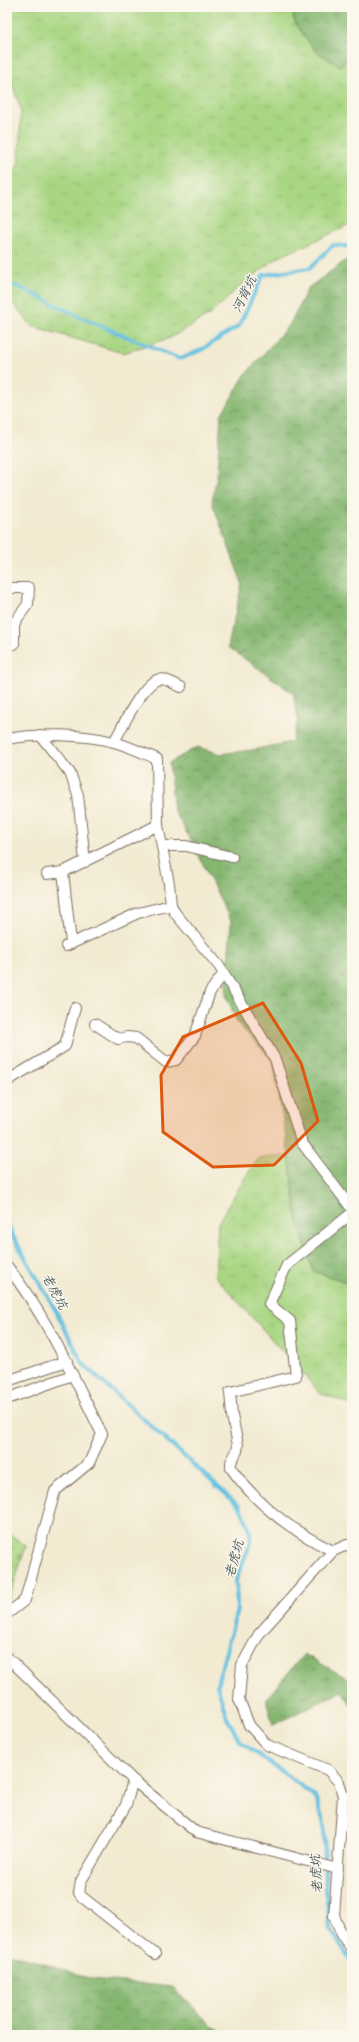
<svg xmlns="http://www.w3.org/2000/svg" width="359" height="2042" viewBox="0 0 359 2042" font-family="'Comic Neue','LXGW WenKai TC',sans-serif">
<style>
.grass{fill:url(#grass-tufts);stroke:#728050}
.forest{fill:url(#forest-crowns);stroke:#607048}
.cemetery{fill:url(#cemetery-stones);stroke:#728050}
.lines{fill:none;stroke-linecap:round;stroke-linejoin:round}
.stream{stroke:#62c0e0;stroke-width:4}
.minor-casing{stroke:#7b6d5d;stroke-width:12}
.minor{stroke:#fff;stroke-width:10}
.marked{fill:#df570d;fill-opacity:0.2;stroke:#df570d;stroke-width:3;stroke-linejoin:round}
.labels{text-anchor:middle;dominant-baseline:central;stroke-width:3;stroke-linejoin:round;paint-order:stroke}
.water-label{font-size:13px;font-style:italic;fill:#475758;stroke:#fbf7ec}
</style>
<defs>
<pattern id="grass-tufts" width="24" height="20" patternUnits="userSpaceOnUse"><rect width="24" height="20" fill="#a9d683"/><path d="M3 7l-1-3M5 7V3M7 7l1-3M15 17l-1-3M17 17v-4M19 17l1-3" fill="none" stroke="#92b871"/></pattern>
<pattern id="forest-crowns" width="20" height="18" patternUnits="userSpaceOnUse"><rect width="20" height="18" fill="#86b771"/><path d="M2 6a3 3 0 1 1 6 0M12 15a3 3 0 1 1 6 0" fill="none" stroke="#6f955c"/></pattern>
<pattern id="cemetery-stones" width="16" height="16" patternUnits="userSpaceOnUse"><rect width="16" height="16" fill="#a9d683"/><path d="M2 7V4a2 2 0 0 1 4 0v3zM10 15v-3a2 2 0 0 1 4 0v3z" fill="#92b871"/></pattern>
</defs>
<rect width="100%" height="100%" fill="#fbf7ec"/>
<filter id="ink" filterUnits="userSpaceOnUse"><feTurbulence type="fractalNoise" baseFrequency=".025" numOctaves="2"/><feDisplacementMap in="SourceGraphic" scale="8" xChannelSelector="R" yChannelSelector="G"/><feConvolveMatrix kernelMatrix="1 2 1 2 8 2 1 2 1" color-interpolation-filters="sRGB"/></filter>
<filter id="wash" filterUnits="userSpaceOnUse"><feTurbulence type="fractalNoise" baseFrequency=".012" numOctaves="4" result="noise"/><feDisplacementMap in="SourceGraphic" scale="16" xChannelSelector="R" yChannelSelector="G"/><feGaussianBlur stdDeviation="0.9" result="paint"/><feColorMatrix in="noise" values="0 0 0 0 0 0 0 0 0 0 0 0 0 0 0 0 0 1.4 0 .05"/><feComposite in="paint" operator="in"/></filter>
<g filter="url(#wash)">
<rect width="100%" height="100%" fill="#f2ead1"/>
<g class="grass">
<polygon points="7,7 291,7 295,23 340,66 352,57 352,224 277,258 239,287 211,314 170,338 123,353 32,326 7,296 7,179 19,164 21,109 7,71"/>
<polygon points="352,493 352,544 344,515"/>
<polygon points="289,1156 297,1219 313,1271 352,1284 352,1405 320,1393 215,1276 218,1223 246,1176 259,1158"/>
</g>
<g class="forest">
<polygon points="291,7 352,7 352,57 340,66 315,51 295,23"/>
<polygon points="352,256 352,493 344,514 352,544 352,1284 313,1271 297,1219 289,1156 273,1060 238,1024 226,995 231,921 191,840 174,811 169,763 197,747 221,754 252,750 292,742 298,720 293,693 228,647 242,583 212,502 217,475 221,415 245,375 290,324 308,288"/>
<polygon points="304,1654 352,1681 352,1706 342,1691 273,1725 266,1699"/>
<polygon points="7,1952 92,1979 173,1987 212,2026 230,2035 7,2035"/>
</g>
<polygon class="cemetery" points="7,1532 26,1546 7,1605"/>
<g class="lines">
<g class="stream">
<polyline points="7,287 17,286 80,317 180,359 201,350 239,326 263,275 310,268 333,245 352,247"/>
<polyline points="7,1223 11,1233 56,1311 83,1364 240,1507 249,1527 251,1542 236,1580 237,1610 217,1685 227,1718 240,1741 315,1796 324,1824 325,1877 330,1929 352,1962"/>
</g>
</g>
</g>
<g filter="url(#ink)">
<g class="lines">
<g class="minor-casing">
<g id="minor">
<polyline points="7,588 29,588 28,604 14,623 14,644 7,644"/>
<polyline points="40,735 70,773 78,795 85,862"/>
<path d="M 7,739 C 37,733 84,734 114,742 C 129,746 143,753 157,759 L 158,825 L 169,884 L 171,905 L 175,913 L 219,966 L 233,989 L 275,1059 L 302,1143 L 352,1209"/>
<path d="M 114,742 C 122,728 143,681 160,679 C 167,679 174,684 181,687"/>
<polyline points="162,846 186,846 232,857"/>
<polyline points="63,872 71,943"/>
<polyline points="47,874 63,872 158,825"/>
<polyline points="66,946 138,913 171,905"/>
<polyline points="95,1024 118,1039 127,1037 136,1038 166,1062 176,1060 195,1036 210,992 224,973"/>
<polyline points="7,1081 65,1046 75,1008"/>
<path d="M 7,1266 C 47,1317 73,1376 102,1434 L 89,1463 L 55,1491 L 25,1600 L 7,1614"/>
<polyline points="7,1381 67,1361"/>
<polyline points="7,1399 72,1375"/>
<polyline points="352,1545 347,1545 333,1551 259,1634 242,1665 239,1699 249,1725 267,1745 328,1770 339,1782 343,1796 334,1916 343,1937 352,1949"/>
<path d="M 333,1551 C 294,1532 256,1504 231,1468 L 231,1462 L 237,1451 L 238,1445 L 232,1416 L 230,1392 L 296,1376 L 290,1321 L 269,1304 L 287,1265 L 352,1213"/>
<polyline points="7,1657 133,1780 196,1832 338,1869"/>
<polyline points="133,1780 126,1805 81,1881 79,1893 82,1897 155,1954"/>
</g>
</g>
<use href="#minor" class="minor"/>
</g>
</g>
<path class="marked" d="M 263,1003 L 301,1063 L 318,1121 L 274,1165 L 213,1167 L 163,1132 L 161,1075 L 183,1037 Z"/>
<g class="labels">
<g class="water-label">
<text transform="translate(244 294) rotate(-64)">河背坑</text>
<text transform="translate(55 1291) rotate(62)">老虎坑</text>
<text transform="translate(234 1559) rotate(-74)">老虎坑</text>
<text transform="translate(316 1874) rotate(-93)">老虎坑</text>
</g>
</g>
<rect width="359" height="2042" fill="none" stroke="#fbf7ec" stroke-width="24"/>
</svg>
